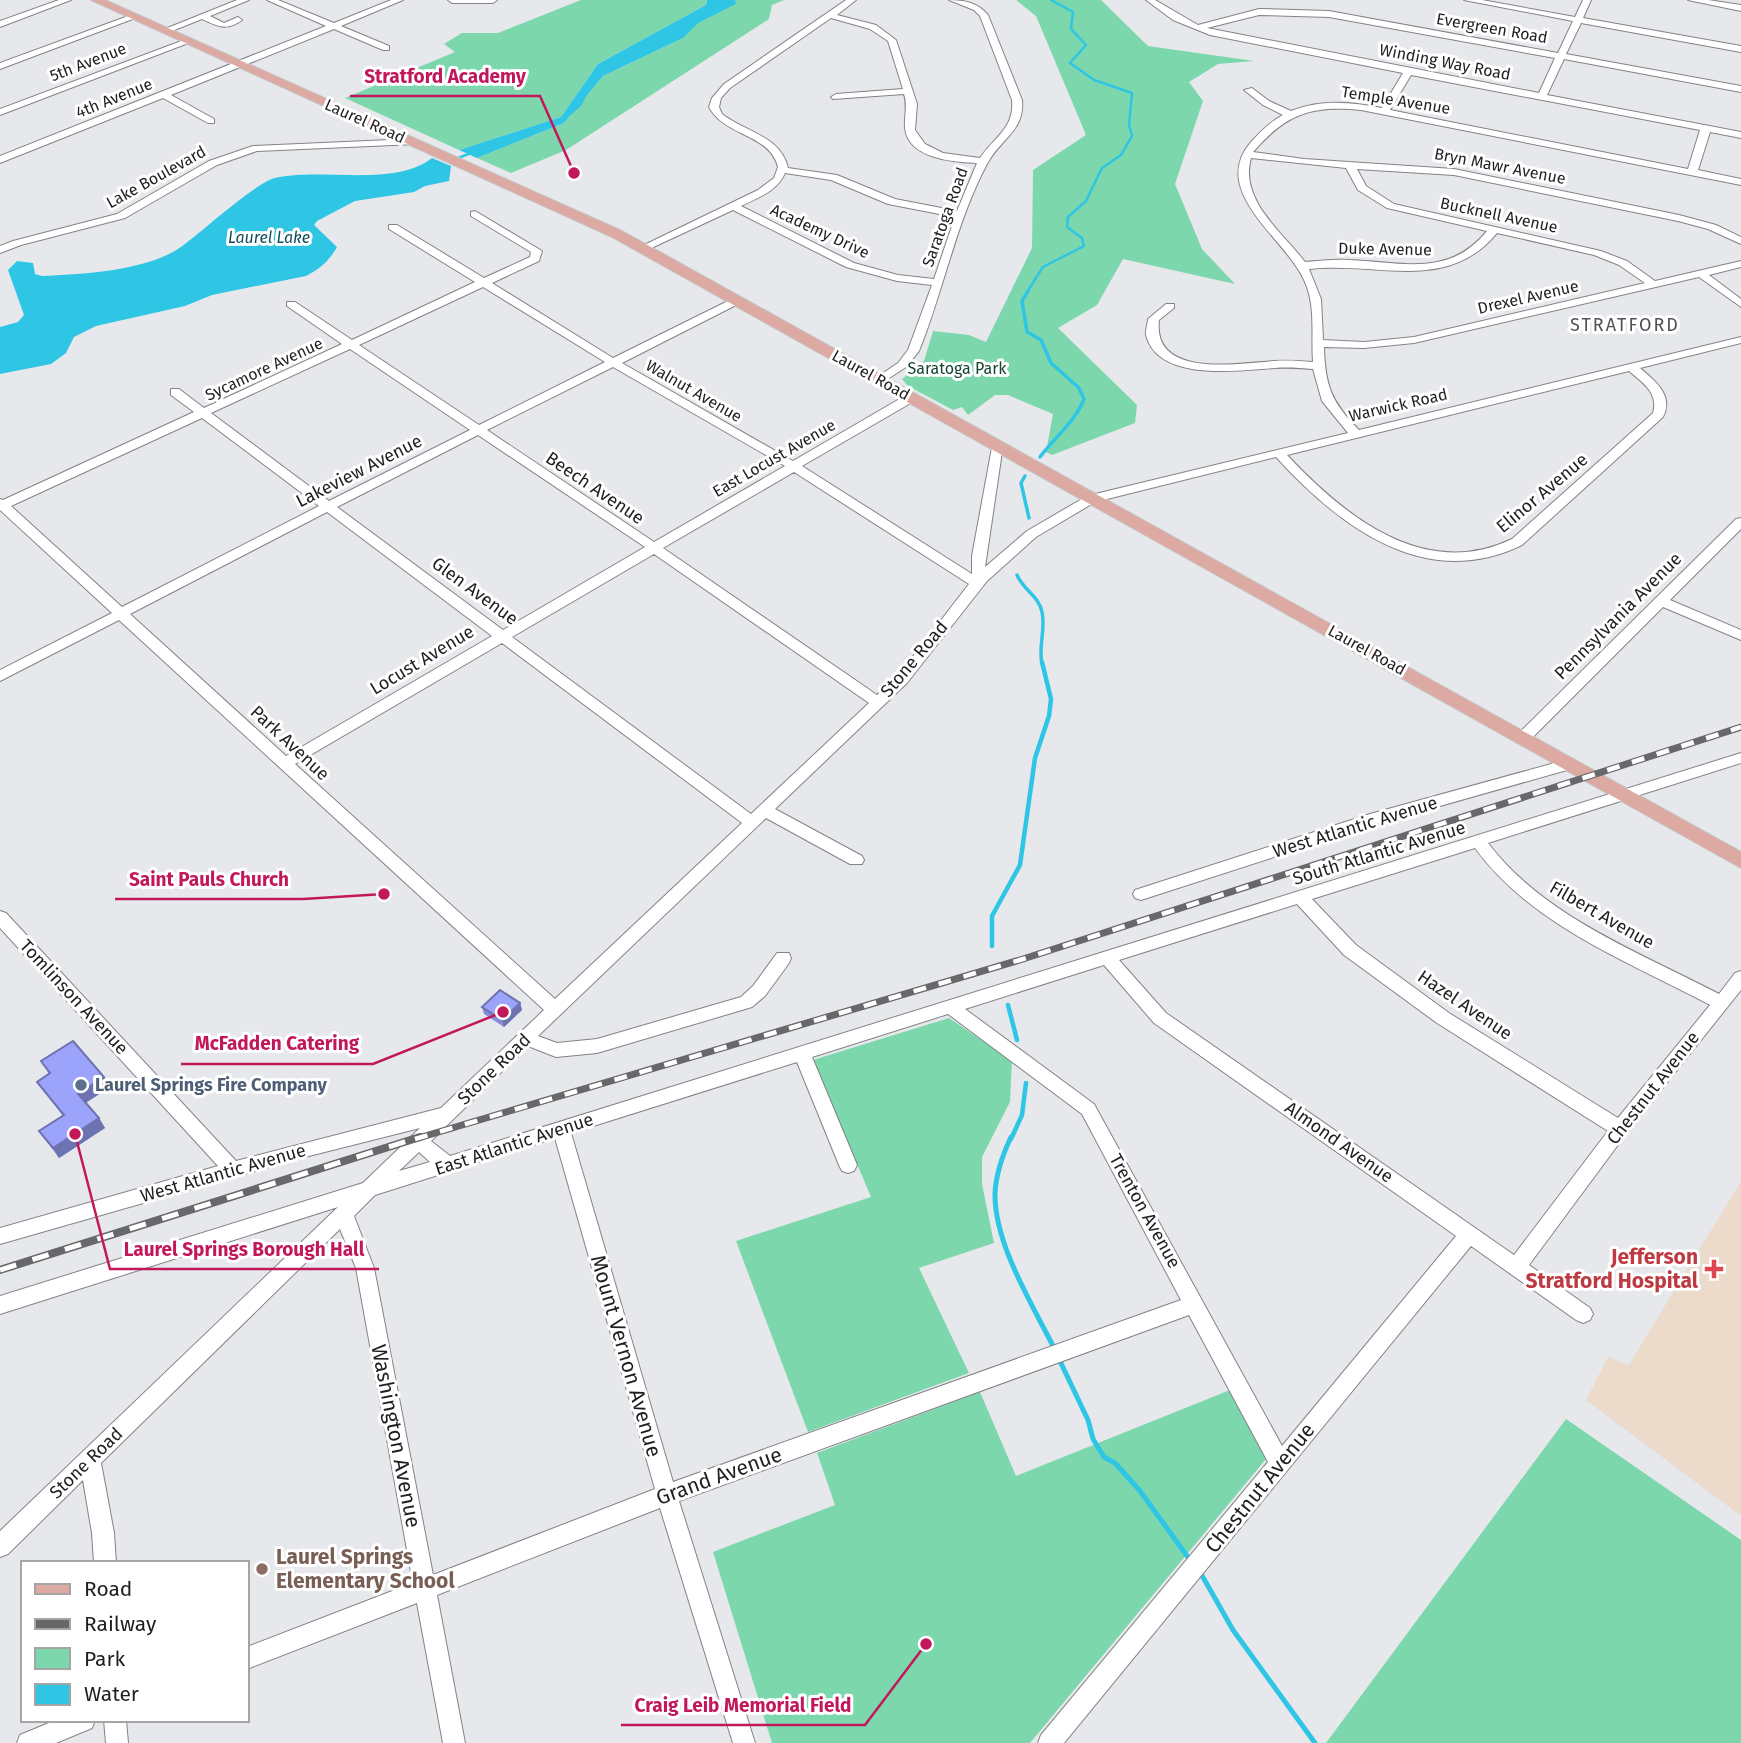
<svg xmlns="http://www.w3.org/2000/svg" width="1741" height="1743" viewBox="0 0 1741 1743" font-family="'Fira Sans',sans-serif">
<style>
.industrial{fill:#ecdbca}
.green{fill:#7dd7ad}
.water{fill:#2fc5e5}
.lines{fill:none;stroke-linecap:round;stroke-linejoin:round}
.stream-far3{stroke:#2fc5e5;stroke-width:2.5}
.stream-far2{stroke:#2fc5e5;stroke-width:3.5}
.stream-far1{stroke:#2fc5e5;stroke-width:4.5}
.stream{stroke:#2fc5e5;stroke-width:5}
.minor-casing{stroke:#828387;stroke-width:2}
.major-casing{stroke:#c5c5c5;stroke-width:2}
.minor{fill:#fff;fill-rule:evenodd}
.major{fill:#dcaaa3;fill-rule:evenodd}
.rail-far1-casing{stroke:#67686a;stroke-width:7}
.rail-casing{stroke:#67686a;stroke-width:8}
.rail-far1{stroke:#fff;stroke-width:4.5;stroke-dasharray:13;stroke-linecap:butt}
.rail{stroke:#fff;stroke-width:5;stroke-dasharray:17;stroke-linecap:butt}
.wall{fill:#868cd8}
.shaded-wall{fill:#6d72b0}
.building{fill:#9ca3fb;stroke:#6d72b0;stroke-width:2}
.service-dot{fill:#5c6f8a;stroke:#fff;stroke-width:2.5}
.health-dot{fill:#e0444e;stroke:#fff;stroke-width:2.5}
.education-dot{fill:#8d6e63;stroke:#fff;stroke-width:2.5}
.labels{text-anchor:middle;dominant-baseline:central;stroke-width:6;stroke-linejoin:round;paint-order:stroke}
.far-street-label{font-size:16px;fill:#1f1f20;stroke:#fff}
.far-water-label{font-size:16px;font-style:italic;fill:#0f4c59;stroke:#fff}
.far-park-label{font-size:16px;fill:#154531;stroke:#fff}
.far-quarter-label{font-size:18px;letter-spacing:2px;fill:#525256;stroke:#fff}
.street-label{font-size:18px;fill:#1f1f20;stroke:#fff}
.service-label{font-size:18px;font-weight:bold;fill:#4e5e75;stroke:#fff;text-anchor:start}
.near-health-label{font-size:21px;font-weight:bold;fill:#be3a42;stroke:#fff;text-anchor:end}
.near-street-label{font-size:21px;fill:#1f1f20;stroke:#fff}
.near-education-label{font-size:21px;font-weight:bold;fill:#785e54;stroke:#fff;text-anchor:start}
.leader{fill:none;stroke:#c2185b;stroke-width:2.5}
.callout-dot{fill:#c2185b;stroke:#fff;stroke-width:2.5}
.callout-label{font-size:19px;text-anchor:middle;font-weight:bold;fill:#c2185b;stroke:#fff;stroke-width:6;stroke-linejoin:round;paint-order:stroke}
</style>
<rect width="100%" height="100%" fill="#e7e8ec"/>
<polygon class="industrial" points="1741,1181 1741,1516 1586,1400 1608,1357 1629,1365"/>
<g class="green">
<polygon points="581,0 707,0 706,5 598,64 561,117 459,150 345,98 455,52 444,44 462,33 498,33"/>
<polygon points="735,0 784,0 772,5 769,19 566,150 511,173 477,158 564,123 603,76 683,38 697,23 735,4"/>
<polygon points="1016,0 1101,0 1148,46 1254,61 1218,64 1189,82 1203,101 1175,184 1202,249 1235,284 1123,259 1097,305 1058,328 1137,405 1135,423 1052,455 1046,452 1053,414 1008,395 995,395 968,415 962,407 953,410 908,386 902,379 924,361 933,331 969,335 986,342 1032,248 1033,170 1086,135 1036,16"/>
<polygon points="949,1018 1012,1061 1010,1102 982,1157 982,1184 994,1243 919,1268 969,1373 808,1432 736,1241 871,1197 813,1060"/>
<polygon points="1230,1390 1266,1459 1030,1743 772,1743 713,1552 835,1505 817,1453 980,1392 1016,1476"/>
<polygon points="1566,1419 1741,1540 1741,1743 1326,1743"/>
</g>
<g class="water">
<polygon points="707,0 735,0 736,4 698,23 683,38 603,76 564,123 477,158 459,150 561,117 598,64 706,5"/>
<path d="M 432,158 L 451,166 L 449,181 L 425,186 L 414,192 L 355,201 L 317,221 L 314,225 L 337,247 C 329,261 320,269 306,276 L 212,295 L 185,306 L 96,326 L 74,337 L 66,353 L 51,364 L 0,374 L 0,327 L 18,322 L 24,315 L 8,270 L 17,261 L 33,263 L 35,274 L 42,276 C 84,274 146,271 181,247 C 202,232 255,183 275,178 C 321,167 394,188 432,158 Z"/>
</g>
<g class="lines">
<g class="stream-far3">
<polyline points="570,114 581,104 584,97"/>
<polyline points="453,160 471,153"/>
<polyline points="1027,292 1043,267 1084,246 1082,238 1067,227 1068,217 1086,201 1102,168 1121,155 1132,136 1129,125 1132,93 1094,80 1070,63 1086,45 1071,29 1073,12 1051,0"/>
</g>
<g class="stream-far2">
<path d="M 1028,291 L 1022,301 L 1027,332 L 1041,340 L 1051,363 L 1079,388 L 1084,399 C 1075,422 1055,437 1040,457"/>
<polyline points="1025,476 1021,483 1029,518"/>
<path d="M 1017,575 C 1023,590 1039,596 1042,612 C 1046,629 1038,646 1042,664"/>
</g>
<g class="stream-far1">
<polyline points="992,946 992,916 1020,865 1035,758 1049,716 1051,699 1042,662"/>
<polyline points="1008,1005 1017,1040"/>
<polyline points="1011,1139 1022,1115 1026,1083"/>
</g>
<g class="stream">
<path d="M 1011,1137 C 1003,1154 996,1174 995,1193 C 994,1243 1032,1304 1054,1348"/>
<polyline points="1059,1359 1088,1420 1093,1439 1104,1457 1115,1463 1140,1491 1190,1560"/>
<polyline points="1200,1572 1233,1630 1315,1743"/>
</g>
<g class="minor-casing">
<g id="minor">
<polygon points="59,0 71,0 0,27 0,21"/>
<path d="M 237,0 L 249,0 L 210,16 L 224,23 L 238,17 L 242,20 C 227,31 219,27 202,19 L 167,33 L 160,31 Z"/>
<polygon points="267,0 278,0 334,23 391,0 403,0 341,26 389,46 389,50 383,50 334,29 171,95 214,119 214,123 208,123 163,98 0,163 0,156 326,26"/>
<polygon points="448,0 497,0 493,3 452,3"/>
<path d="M 846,0 L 856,0 L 837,15 L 876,25 L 896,40 L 917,104 L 915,130 L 925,144 L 943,153 L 980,158 C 994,137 1015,128 1012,100 L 980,16 L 974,10 L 949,0 C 965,0 978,3 988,15 L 1022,100 C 1025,131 1000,139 987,164 C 956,222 944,289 919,351 L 906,367 L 880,384 L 876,382 L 876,378 L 898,363 L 908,350 L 932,285 L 897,281 L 846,267 L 733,210 L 647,250 L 638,248 L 758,190 L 774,178 L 778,167 C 769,133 725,137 709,107 L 712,98 L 724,84 ZM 831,18 L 870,29 L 888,41 L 903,89 L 836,94 L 831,97 L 833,99 L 904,94 C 908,106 904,116 905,128 C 908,159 954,162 977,163 L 957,211 L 895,199 L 837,175 L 788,168 C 781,136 745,132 722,114 L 719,107 L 721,98 L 730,88 ZM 785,173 L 831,180 L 888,204 L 955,217 L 934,279 L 898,275 L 854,263 L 741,206 C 757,198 778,191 785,173 Z"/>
<path d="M 1146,0 L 1155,0 L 1198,25 L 1259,9 L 1329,11 L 1558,53 L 1573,21 L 1464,0 L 1482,0 L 1575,17 L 1583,0 L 1591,0 L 1583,18 L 1741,46 L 1741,52 L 1581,23 L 1566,54 L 1741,86 L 1741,92 L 1564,59 L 1547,95 L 1741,132 L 1741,138 L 1710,132 L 1698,170 L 1741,179 L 1741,185 L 1361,110 C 1311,105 1286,114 1253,152 L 1304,159 L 1454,169 L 1679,215 L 1716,225 L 1741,237 L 1741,244 L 1708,229 L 1678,221 L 1454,175 L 1357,169 L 1366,186 L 1394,204 L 1601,251 L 1627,261 L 1655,281 L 1741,261 L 1741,267 L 1709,275 L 1741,299 L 1741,307 L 1699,277 L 1414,343 L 1364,348 L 1324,347 C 1325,385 1331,402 1359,430 L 1741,337 L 1741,343 L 1640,368 C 1655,381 1674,395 1663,417 L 1522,545 C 1425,592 1340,527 1276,457 L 1095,502 L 1036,537 L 987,581 L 907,683 L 775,809 L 862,856 L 864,860 L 862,864 L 850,864 L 766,818 L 538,1036 L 557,1043 L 597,1039 L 741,997 L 753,986 L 777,953 L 789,953 L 791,958 L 789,963 L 765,996 L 752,1007 L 597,1053 L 556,1057 L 528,1046 L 431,1141 L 450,1156 L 1741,753 L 1741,763 L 1488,843 C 1544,917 1639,952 1719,994 L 1735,973 L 1741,971 L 1741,990 L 1626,1134 L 1529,1265 L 1590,1308 L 1593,1314 L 1590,1320 L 1583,1323 L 1576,1320 L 1471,1246 L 1064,1743 L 1038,1743 L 1041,1735 L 1268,1462 L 1189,1315 L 679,1501 L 755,1743 L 733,1743 L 660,1508 L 437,1595 L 465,1743 L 443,1743 L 417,1603 L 247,1669 L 247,1647 L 413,1583 L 356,1268 L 340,1229 L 101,1463 L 114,1533 L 116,1563 L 94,1563 L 92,1533 L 83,1480 L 8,1554 L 0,1557 L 0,1531 L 338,1207 L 0,1314 L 0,1296 L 363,1183 L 420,1128 L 297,1159 L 0,1244 L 0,1228 L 218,1166 L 0,928 L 0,911 L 6,913 L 236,1161 L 441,1108 L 544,1010 L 119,620 L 0,681 L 0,670 L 112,613 L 0,510 L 0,499 L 3,500 L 194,412 L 171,395 L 171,389 L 179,389 L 204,408 L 342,344 L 287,306 L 287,302 L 295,302 L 352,340 L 475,282 L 389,229 L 389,225 L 397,225 L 484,278 L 530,257 L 531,252 L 471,216 L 471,212 L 475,211 L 542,251 L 539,261 L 492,283 L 613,358 L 732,299 L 740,299 L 740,303 L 622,363 L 793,461 L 908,394 L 916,394 L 916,400 L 802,466 L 972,574 L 972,556 L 993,442 L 1001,442 L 1003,445 L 985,567 L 1027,531 L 1087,496 L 1348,433 L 1322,401 L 1313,369 C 1300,368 1288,367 1275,368 C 1241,370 1158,383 1146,335 C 1145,331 1148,323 1148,319 L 1166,304 L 1174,304 L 1174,308 L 1159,320 C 1152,379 1239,363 1274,361 C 1287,360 1300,361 1313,362 C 1311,336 1316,307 1305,282 C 1287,239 1208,192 1251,142 C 1261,131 1270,122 1283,115 L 1263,105 L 1244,90 L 1252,88 L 1269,101 L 1291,111 C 1321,99 1351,102 1382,108 L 1403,73 L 1210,35 L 1173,20 ZM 1259,15 L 1329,17 L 1555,58 L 1539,93 L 1207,28 ZM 1411,75 L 1700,130 L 1688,169 L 1390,110 ZM 1251,158 L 1346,168 L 1358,190 L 1387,208 L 1487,231 C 1449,278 1402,262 1349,260 C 1335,259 1320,261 1305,262 C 1282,232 1239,200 1251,158 ZM 1497,233 L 1594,255 L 1619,265 L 1645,283 L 1414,337 L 1364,342 L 1323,340 L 1321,299 L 1309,269 C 1377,261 1447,294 1497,233 ZM 483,287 L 605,362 L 479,425 L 359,345 ZM 350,349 L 470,430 L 329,501 L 211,413 ZM 613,367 L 785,466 L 654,542 L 487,430 ZM 1629,371 C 1642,382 1659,393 1653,413 L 1512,539 C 1425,581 1345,517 1287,455 ZM 202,418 L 319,506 L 122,607 L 11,506 ZM 478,435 L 645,547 L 503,630 L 337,507 ZM 794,472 L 969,584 L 897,677 L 877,695 L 663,548 ZM 327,512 L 492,636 L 286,756 L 130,614 ZM 654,554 L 869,703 L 751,814 L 512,637 ZM 502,643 L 742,823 L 555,999 L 295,764 ZM 1475,848 C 1531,925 1627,961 1710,1005 L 1618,1118 L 1449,1013 L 1356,945 L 1312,899 ZM 1297,904 L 1344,955 L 1437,1023 L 1608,1131 L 1514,1255 L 1166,1013 L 1119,960 ZM 1104,965 L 1154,1023 L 1456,1236 L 1282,1446 L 1094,1104 L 965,1009 ZM 948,1014 L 1082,1114 L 1181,1300 L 673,1482 L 571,1133 L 797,1062 L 839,1165 L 842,1171 L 848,1173 L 854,1171 L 857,1165 L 812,1057 ZM 555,1138 L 655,1489 L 433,1575 L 374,1268 L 354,1216 L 375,1195 ZM 419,1152 L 430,1162 L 399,1171 Z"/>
<polygon points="1688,0 1708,0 1741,5 1741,11"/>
<polygon points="131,15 138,17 0,69 0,63"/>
<polygon points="184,40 191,42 0,115 0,109"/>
<polygon points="413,139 416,140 416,144 257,151 217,165 125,218 21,245 0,253 0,246 13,241 117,214 209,161 253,146"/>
<polygon points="1741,518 1741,529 1670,600 1741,630 1741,640 1663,607 1528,742 1518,742 1516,738 1518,734 1736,519"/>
<polygon points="1569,759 1576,764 1574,768 1373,825 1141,900 1135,898 1133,894 1135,890 1370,814"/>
<polygon points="56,1720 95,1720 92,1728 56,1743 17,1743 20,1735"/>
<polygon points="104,1720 126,1720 128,1743 106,1743"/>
</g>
</g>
<g class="major-casing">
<polygon id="major" points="91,0 105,0 622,231 1741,852 1741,868 612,237"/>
</g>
<use href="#minor" class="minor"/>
<use href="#major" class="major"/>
<g class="rail-far1-casing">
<polyline id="rail-far1" points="415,1139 1023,959 1741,727"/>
</g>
<g class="rail-casing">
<polyline id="rail" points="0,1270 420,1137"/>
</g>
<use href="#rail-far1" class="rail-far1"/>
<use href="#rail" class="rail"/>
</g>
<g class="wall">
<polygon points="520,1003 522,1010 504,1027 484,1014 482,1007"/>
<polygon points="41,1061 104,1077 110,1087 86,1103 99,1118 105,1128 59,1158 39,1131 63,1116 37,1082 49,1074"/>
</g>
<g class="shaded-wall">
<polygon points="520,1003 522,1010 504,1027 502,1020"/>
<polygon points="104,1077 110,1087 85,1103 78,1094"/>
<polygon points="99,1118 105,1128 59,1158 53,1148"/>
</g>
<g class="building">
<polygon points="500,990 520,1003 502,1020 482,1007"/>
<polygon points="73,1041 104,1077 78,1094 99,1118 53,1148 39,1131 64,1115 37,1082 50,1073 41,1061"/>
</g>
<circle class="service-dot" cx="81" cy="1085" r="7"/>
<path class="health-dot" d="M1710.5 1258.5h7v7h7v7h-7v7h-7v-7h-7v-7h7z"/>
<circle class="education-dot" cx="262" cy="1569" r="7"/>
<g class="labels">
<g class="far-street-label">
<text transform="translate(1492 28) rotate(10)">Evergreen Road</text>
<text transform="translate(88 62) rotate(-21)">5th Avenue</text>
<text transform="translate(1445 62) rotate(11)">Winding Way Road</text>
<text transform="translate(114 98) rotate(-22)">4th Avenue</text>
<text transform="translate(1396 100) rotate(9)">Temple Avenue</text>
<text transform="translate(365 121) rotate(24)">Laurel Road</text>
<text transform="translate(1500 166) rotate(11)">Bryn Mawr Avenue</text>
<text transform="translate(156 177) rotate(-29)">Lake Boulevard</text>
<text transform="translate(1499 215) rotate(12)">Bucknell Avenue</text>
<text transform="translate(945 217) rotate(-70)">Saratoga Road</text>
<text transform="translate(820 231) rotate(25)">Academy Drive</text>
<text transform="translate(1385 249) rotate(1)">Duke Avenue</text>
<text transform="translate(1528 297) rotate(-13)">Drexel Avenue</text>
<text transform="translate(264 369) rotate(-25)">Sycamore Avenue</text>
<text transform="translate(871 375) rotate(29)">Laurel Road</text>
<text transform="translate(694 391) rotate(30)">Walnut Avenue</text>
<text transform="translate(1398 405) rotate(-13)">Warwick Road</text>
<text transform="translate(774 458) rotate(-30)">East Locust Avenue</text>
<text transform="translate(1367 650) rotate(29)">Laurel Road</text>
</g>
<g class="far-water-label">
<text x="269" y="237">Laurel Lake</text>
</g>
<g class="far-park-label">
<text x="957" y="368">Saratoga Park</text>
</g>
<g class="far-quarter-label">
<text x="1625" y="325">STRATFORD</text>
</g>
<g class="street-label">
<text transform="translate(359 471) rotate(-27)">Lakeview Avenue</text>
<text transform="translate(595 488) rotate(34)">Beech Avenue</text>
<text transform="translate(1542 493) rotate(-40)">Elinor Avenue</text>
<text transform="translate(475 591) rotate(36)">Glen Avenue</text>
<text transform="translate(1618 616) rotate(-45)">Pennsylvania Avenue</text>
<text transform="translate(914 659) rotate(-50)">Stone Road</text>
<text transform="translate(422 660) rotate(-31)">Locust Avenue</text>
<text transform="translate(290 743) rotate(43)">Park Avenue</text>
<text transform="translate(1355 827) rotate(-17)">West Atlantic Avenue</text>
<text transform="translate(1379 853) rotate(-17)">South Atlantic Avenue</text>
<text transform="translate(1602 915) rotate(30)">Filbert Avenue</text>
<text transform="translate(74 997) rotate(47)">Tomlinson Avenue</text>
<text transform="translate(1465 1005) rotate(34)">Hazel Avenue</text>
<text transform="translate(494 1069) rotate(-44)">Stone Road</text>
<text transform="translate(1653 1088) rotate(-52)">Chestnut Avenue</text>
<text transform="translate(1339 1142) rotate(35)">Almond Avenue</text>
<text transform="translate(514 1144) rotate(-18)">East Atlantic Avenue</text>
<text transform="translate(223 1173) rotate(-16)">West Atlantic Avenue</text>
<text transform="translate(1145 1211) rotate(61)">Trenton Avenue</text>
<text transform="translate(86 1463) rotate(-44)">Stone Road</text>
</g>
<g class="service-label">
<text x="95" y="1085">Laurel Springs Fire Company</text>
</g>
<g class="near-health-label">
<text x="1698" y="1257">Jefferson<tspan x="1698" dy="24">Stratford Hospital</tspan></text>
</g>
<g class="near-street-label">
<text transform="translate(626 1356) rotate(74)">Mount Vernon Avenue</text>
<text transform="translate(396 1436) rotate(79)">Washington Avenue</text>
<text transform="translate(719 1476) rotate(-20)">Grand Avenue</text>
<text transform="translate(1260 1488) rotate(-51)">Chestnut Avenue</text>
</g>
<g class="near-education-label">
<text x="276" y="1557">Laurel Springs<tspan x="276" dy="24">Elementary School</tspan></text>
</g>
</g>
<path class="leader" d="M574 173L540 96H350M384 894L303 899H115M503 1012L373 1064H181M75 1134L110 1269H379M926 1644L865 1725H621"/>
<g class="callout-dot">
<circle cx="574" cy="173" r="7"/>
<circle cx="384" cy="894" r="7"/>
<circle cx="503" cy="1012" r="7"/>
<circle cx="75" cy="1134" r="7"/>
<circle cx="926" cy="1644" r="7"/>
</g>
<g class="callout-label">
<text x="445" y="83">Stratford Academy</text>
<text x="209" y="886">Saint Pauls Church</text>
<text x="277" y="1050">McFadden Catering</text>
<text x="244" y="1256">Laurel Springs Borough Hall</text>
<text x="743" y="1712">Craig Leib Memorial Field</text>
</g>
<rect x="21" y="1561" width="228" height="161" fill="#ffffff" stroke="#a5a5a6" stroke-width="2"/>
<rect x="35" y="1584" width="35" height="10" fill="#dcaaa3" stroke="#a5a5a6" stroke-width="2"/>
<text x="84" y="1596" font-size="21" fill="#1f1f20">Road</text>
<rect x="35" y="1619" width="35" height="10" fill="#67686a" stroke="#a5a5a6" stroke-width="2"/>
<text x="84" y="1631" font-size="21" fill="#1f1f20">Railway</text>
<rect x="35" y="1648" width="35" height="21" fill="#7dd7ad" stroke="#a5a5a6" stroke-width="2"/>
<text x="84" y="1666" font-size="21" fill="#1f1f20">Park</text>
<rect x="35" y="1684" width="35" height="21" fill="#2fc5e5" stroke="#a5a5a6" stroke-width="2"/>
<text x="84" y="1701" font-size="21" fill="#1f1f20">Water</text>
</svg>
